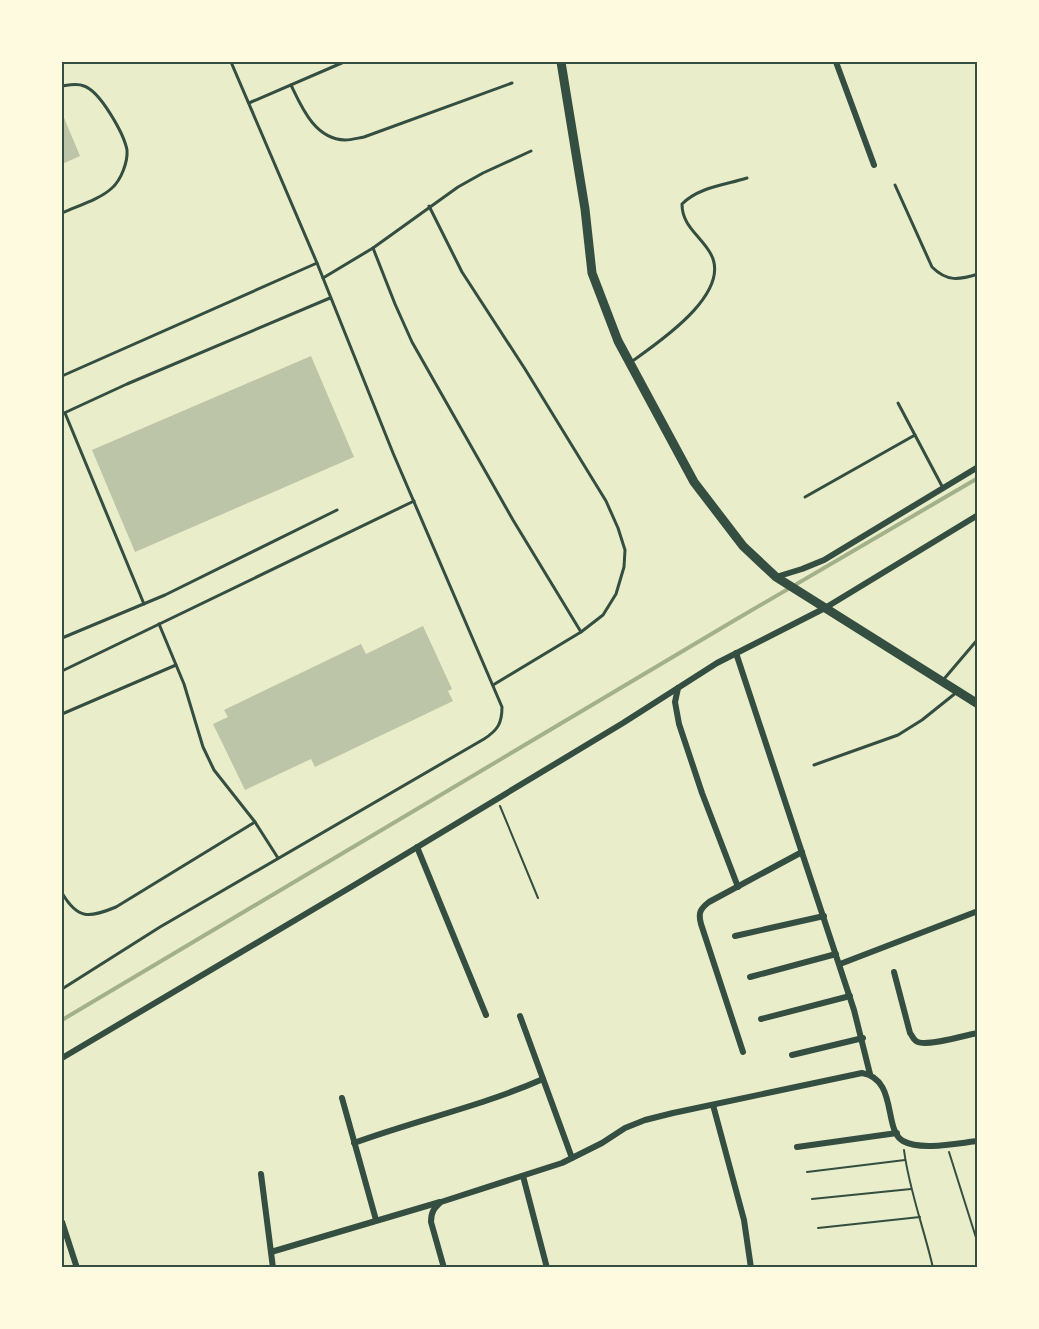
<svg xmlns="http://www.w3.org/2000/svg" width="1039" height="1329" viewBox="0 0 1039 1329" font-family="'Exo 2',sans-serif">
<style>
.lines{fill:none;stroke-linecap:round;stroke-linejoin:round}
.stream{stroke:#a3b18a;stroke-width:4}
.building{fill:#bcc5a7}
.path{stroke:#344e41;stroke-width:2}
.service{stroke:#344e41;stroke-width:3}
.minor{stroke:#344e41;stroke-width:6}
.secondary{stroke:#344e41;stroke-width:9}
.neatline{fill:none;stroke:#344e41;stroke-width:2}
</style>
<rect width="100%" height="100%" fill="#e9edc9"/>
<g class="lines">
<polyline class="stream" points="62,1020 735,620 978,478"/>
</g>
<g class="building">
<polygon points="62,113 80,156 62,164"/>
<polygon points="311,356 354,457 135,552 92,450"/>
<polygon points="423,626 452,689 448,691 453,701 315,767 311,759 245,790 213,724 228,717 224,710 361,644 366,654"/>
</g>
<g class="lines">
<g class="path">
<polyline points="500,806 538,898"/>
<path d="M 904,1150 C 909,1190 924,1228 933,1268"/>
<polyline points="949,1152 978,1244"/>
<polyline points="807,1172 905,1160"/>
<polyline points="812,1199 911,1189"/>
<polyline points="818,1228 920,1217"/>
</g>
<g class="service">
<path d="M 291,85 C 302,108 315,139 345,140 C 351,140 358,138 364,137 L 512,83"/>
<path d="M 62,86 C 69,85 77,83 84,86 C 100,91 124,134 127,150 C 128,162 121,180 112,188 C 99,200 77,206 62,213"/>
<polyline points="249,103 344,62"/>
<path d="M 895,185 L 932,267 C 947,282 959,280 978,274"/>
<polyline points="429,206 462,272 525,369 606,501 618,528 625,550 624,567 616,594 603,615 581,632 493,685"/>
<polyline points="373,248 395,304 412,342 513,520 581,632"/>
<polyline points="323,278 373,248 458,187 483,173 531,151"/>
<path d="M 631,362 C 659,342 736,291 709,251 C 698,234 682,225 682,204 C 699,187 725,185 747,178"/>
<polyline points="62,376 317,263"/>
<polyline points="898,403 943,488"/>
<polyline points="65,413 144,604"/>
<polyline points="62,414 127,384 330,298"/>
<polyline points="805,497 915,435"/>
<polyline points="159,624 184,684 203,747 214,770 255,822 278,858"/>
<polyline points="62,638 165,595 337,510"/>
<polyline points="62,671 414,501"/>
<polyline points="944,679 978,639"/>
<polyline points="62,714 176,665"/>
<polyline points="814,765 898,735 922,720 957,692"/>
<path d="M 62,893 C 78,920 89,918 116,907 L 255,822"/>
<path d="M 62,989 L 160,927 L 484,739 C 498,730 502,723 502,707 L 393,453 L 317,263 L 231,62"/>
</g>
<g class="minor">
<polyline points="836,62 874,165"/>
<polyline points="776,577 802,569 824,560 978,467"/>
<polyline points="736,653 854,1010 870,1074"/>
<polyline points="678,688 675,702 679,724 702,793 738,887"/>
<polyline points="417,847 486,1015"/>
<polyline points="735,936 824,916"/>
<polyline points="840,964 978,911"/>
<path d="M 894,972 L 910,1033 C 912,1035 913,1039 916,1041 C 925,1048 965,1035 978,1033"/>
<polyline points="750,977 836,954"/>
<polyline points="520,1016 572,1158"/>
<polyline points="761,1019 850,996"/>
<path d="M 743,1052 L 701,924 C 698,913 700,909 709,902 L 802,852"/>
<polyline points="792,1055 863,1038"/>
<polyline points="62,1058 351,887 623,723 717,663 825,608 978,515"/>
<polyline points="342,1098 376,1220"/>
<polyline points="713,1105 744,1220 751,1268"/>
<path d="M 354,1143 C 417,1120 482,1106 543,1079"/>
<polyline points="797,1147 897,1133"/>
<polyline points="261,1174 273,1268"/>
<polyline points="523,1176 547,1268"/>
<polyline points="62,1222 77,1268"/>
<polyline points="271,1252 440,1202"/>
<path d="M 444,1268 L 431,1222 C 431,1212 434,1208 441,1202 L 562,1163 L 602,1143 L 625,1128 L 645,1120 L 673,1113 L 862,1073 C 898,1079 883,1130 903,1141 C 921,1151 958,1143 978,1141"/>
</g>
<polyline class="secondary" points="561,62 585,209 592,273 618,341 694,482 743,546 776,577 978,704"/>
</g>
<rect width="1039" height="1329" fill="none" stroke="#fefae0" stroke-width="126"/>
<rect x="63" y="63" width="913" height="1203" class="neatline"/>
</svg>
